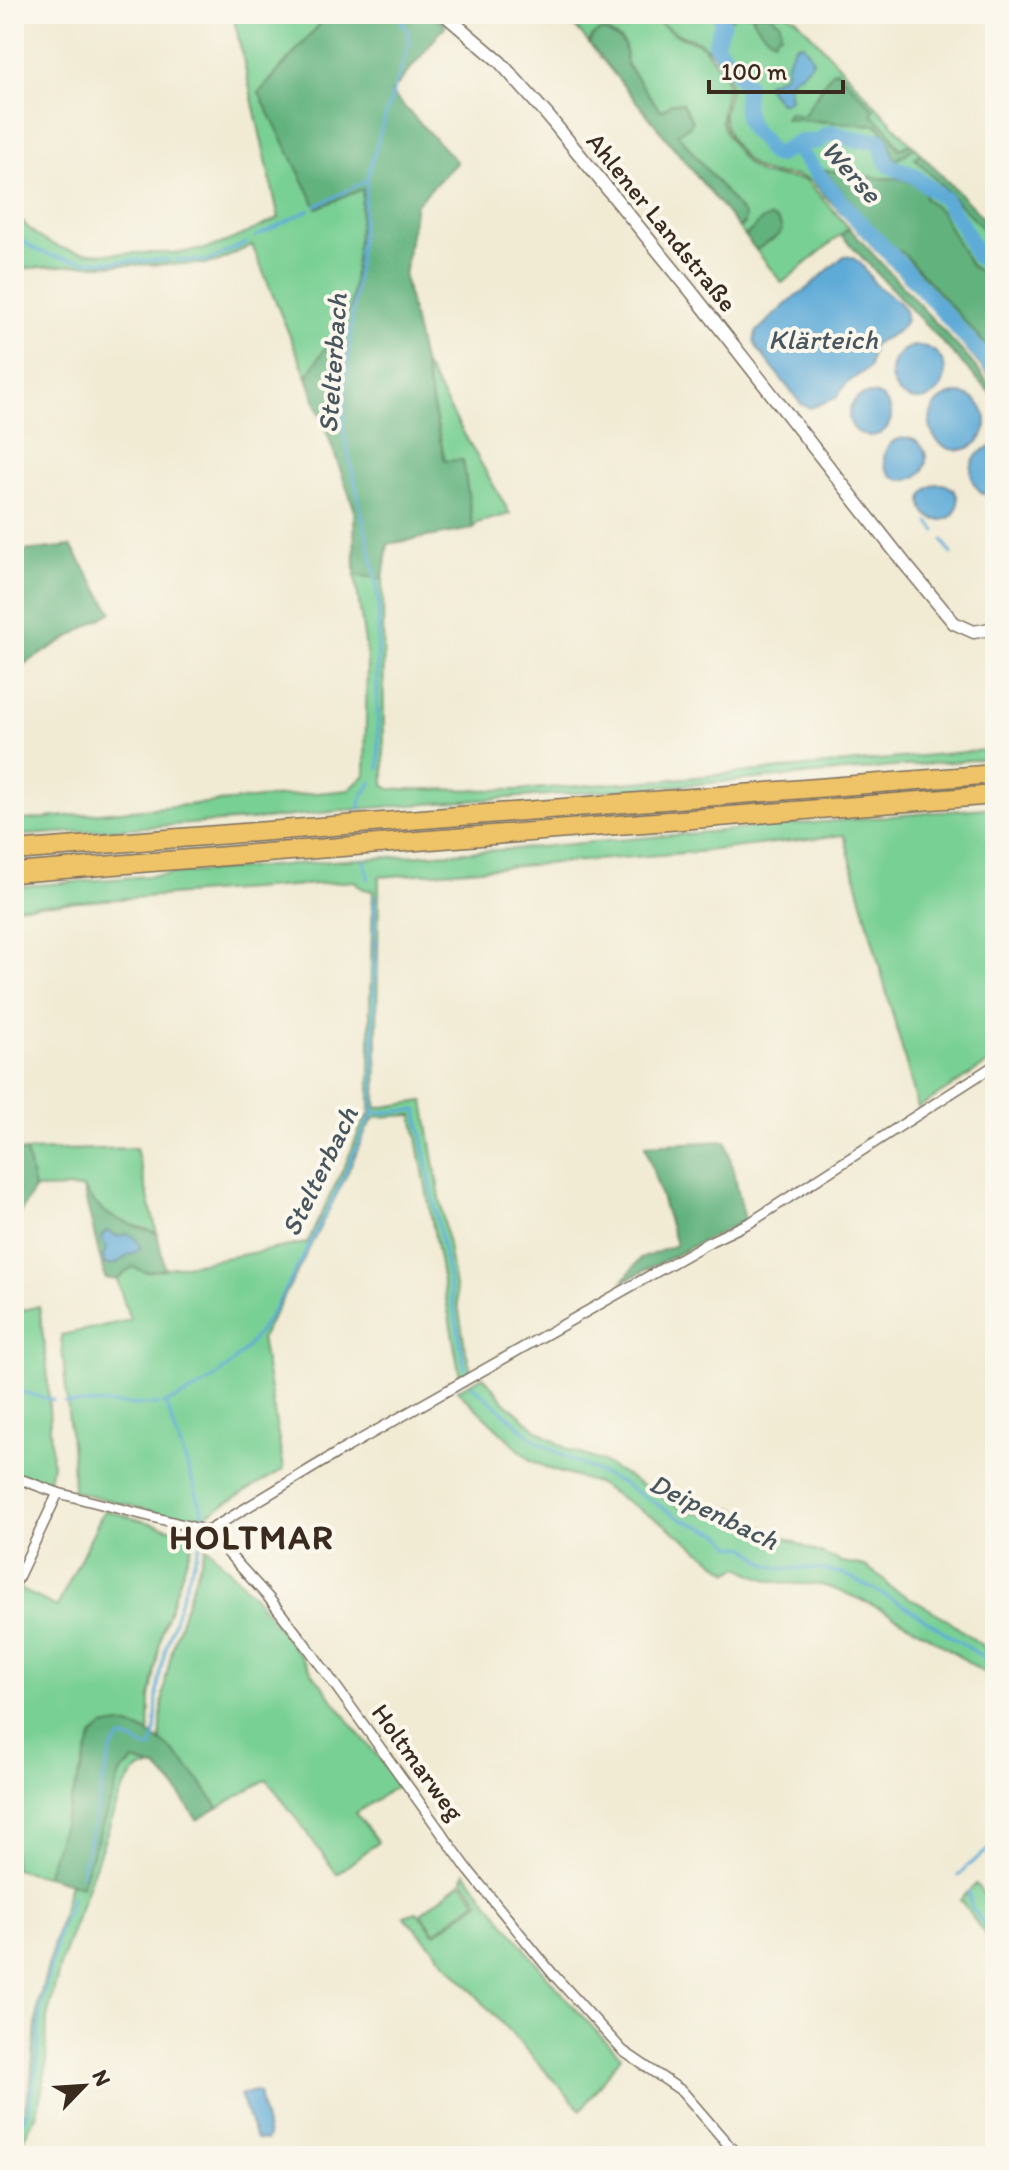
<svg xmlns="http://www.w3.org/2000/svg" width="1009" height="2170" viewBox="0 0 1009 2170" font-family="Itim,sans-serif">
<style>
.green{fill:#79d094;stroke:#5a7d59;stroke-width:2}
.forest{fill:#62b27e;stroke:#4e6e4e;stroke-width:2}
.water{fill:#5fabd8;stroke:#4d6a7b;stroke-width:2}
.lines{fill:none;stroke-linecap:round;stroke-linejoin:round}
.stream{stroke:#5fabd8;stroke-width:3}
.river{stroke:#5fabd8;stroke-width:16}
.minor-casing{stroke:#7b6e5e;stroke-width:12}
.tertiary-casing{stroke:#7b6e5e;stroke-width:15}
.motorway-casing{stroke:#7b6e5e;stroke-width:21}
.minor{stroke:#fff;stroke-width:9}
.tertiary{stroke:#fff;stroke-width:12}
.motorway{stroke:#efc469;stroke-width:18}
.labels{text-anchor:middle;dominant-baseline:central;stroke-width:8;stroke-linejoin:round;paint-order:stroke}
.street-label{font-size:26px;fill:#3b2a1e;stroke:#fbf7ec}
.water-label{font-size:28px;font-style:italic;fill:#48575f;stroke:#fbf7ec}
.district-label{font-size:34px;font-weight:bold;letter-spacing:2px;fill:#3b2a1e;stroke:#fbf7ec}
</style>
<rect width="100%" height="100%" fill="#fbf7ec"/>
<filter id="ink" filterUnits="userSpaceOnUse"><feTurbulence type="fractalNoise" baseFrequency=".0125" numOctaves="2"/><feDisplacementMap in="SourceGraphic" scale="16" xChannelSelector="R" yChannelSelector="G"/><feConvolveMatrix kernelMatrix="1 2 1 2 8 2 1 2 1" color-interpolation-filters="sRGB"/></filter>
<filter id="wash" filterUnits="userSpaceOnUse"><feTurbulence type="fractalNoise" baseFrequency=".006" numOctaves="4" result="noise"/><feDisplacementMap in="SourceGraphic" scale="32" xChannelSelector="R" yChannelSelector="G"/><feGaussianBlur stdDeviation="1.8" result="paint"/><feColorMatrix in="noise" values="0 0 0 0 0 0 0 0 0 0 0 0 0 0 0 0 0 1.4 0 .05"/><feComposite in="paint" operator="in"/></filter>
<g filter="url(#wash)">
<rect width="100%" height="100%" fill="#f1ebd4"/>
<g class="green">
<path d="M 233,14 L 329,14 L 259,93 L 364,189 L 351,306 L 307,377 L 252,245 L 219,261 L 206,264 L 77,265 L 14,269 L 14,210 C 44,257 86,254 135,253 C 157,253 182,254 204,249 C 229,243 255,229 279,218 Z"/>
<path d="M 564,14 L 645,14 L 680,37 L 698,43 L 704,47 L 726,79 L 727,87 L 722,112 L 722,122 L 725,132 L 739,155 L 750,167 L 763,175 L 806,180 L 849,228 L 782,283 L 756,250 L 779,235 L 762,220 L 745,236 L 739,228 L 744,224 L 676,132 L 690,126 L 690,116 L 682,104 L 660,110 L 627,65 C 623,57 629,48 622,41 C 618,37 611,35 606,31 L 593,35 L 589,43 Z"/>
<path d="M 649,14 L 730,14 L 732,20 L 733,14 L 752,14 L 753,19 L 775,39 L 780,22 L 769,14 L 787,14 L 796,18 L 911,144 L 900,149 L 887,128 L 876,120 L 832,72 L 804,115 L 795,120 L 877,125 L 890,140 L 893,155 L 897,160 L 915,147 L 920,153 L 916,159 L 995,241 L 995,282 L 970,265 L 941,212 L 902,179 L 879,178 L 825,170 L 873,228 L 897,251 L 902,252 L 995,355 L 995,383 L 935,312 L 811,181 C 793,170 770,180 753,166 C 739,155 723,132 724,114 C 725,102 733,90 728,78 C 723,68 711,50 702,44 C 696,39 687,38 680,35 C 669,29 658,22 649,14 Z"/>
<polygon points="424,364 510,514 477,523 473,529 463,460 445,461"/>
<polygon points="355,575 383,579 384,785 390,789 519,790 664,780 995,749 995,758 712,783 370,808 263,819 14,836 14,821 349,790 365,775 367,657"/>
<path d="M 995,807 L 995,1059 L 918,1108 L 844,835 L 697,852 L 379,877 L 376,1108 L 424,1101 L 465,1347 L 471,1370 L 460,1377 L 413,1115 L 375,1117 L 366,1130 L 347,1174 L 294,1278 L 261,1338 L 284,1469 L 194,1522 L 73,1491 L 72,1455 L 61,1335 L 130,1320 L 117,1280 L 132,1267 L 147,1272 L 307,1243 L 347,1161 L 361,1127 L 370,1113 L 370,1000 L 373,891 C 364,889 360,889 355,881 L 14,907 L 14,887 L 344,860 L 514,849 Z"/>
<path d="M 136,1148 L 157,1233 C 122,1221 104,1220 83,1188 L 34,1189 L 26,1151 Z"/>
<polygon points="14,1298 20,1311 39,1306 47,1367 52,1466 48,1485 14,1474"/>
<path d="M 483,1376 L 505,1402 L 537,1430 L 569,1450 L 601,1461 L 688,1512 L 703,1514 L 733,1508 L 763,1527 L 805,1547 L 842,1562 L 865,1566 L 884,1579 L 890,1587 L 942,1616 L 995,1655 L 995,1680 C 943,1645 889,1607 828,1587 C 819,1583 808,1584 798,1584 C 775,1583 759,1579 740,1567 L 729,1572 L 664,1524 L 596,1483 L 552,1470 L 530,1460 L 457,1390 Z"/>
<polygon points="104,1510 195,1535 162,1632 150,1698 149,1735 140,1729 93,1735 46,1876 14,1869 14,1601 20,1589 57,1607"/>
<path d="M 206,1546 L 255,1597 L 353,1726 L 400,1784 L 356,1813 L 378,1842 L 337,1874 L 267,1779 L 218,1808 L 202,1783 L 161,1743 C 158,1674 184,1610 206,1546 Z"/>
<path d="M 135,1761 L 157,1768 C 135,1765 132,1776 121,1793 L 61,1962 L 47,2018 L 46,2069 L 37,2113 L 14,2156 L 14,2128 L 25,2108 L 31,2079 L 38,2004 L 70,1883 L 81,1885 L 112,1794 L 121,1772 Z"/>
<path d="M 465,1872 C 515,1935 563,2001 621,2056 L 581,2110 L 404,1916 L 417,1912 L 435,1934 L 480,1901 L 463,1879 Z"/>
<polygon points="462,1882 477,1901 435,1932 421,1913"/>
<polygon points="976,1884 995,1909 995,1948 960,1900"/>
</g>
<g class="forest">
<polygon points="329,14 432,14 446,25 391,93 457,162 416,204 404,276 445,461 463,460 473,529 388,544 383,579 355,575 354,508 307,377 351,306 363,189 317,208 259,93"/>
<path d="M 752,14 L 769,14 L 780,22 L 781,34 L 778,35 L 774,40 C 764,34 755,25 752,14 Z"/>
<path d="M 600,31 C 612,33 602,30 613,36 C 632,46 621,49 627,65 L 660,110 L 663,110 L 671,103 L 682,103 L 692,121 L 690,126 L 677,133 L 744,215 L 745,220 L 739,228 L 589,43 L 593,35 Z"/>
<path d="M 837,70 L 874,109 L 872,115 L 887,128 L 899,149 L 911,144 L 915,147 L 896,160 C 886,145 895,141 877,125 L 785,119 L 789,112 L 800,116 L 804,115 L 832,72 Z"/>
<polygon points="920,153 995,230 995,241 915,158"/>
<polygon points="824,170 879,178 903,179 915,184 924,192 925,198 941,212 970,265 995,282 995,355 902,252 897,251 873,228"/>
<path d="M 770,217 C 778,219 780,222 782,230 L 779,235 L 756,250 L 745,236 L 762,220 Z"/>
<polygon points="849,228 968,358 994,390 995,398 841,235"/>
<polygon points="71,546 112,612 14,670 14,552"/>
<polygon points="726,1141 745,1220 622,1282 640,1259 676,1245 645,1145"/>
<polygon points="26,1151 34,1189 14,1223 14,1152"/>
<path d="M 83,1188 C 104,1220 122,1221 157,1233 L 165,1269 L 146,1272 L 132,1267 L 117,1280 L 105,1278 Z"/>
<path d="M 120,1724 C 126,1726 133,1727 139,1729 C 171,1741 200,1779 218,1808 L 197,1820 L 174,1786 L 157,1768 L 134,1761 L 121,1772 L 81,1886 L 46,1876 L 93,1735 L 103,1727 Z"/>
</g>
<g class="water">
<polygon points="797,44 803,44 810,54 813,61 801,74 792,78 788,87 790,99 784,103 780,103 768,88 767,83 783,76 786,72 787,62 794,47"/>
<path d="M 844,256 C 850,257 851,256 856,260 C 865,265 869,277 876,285 C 885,293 907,304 906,317 C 905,333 883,337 873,345 L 869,368 L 847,383 L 836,398 L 810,408 L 801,404 L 757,348 L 754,341 L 756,332 L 795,296 L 804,291 Z"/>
<circle cx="918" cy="373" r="27"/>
<circle cx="870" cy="415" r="21"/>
<circle cx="958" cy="422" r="28"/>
<circle cx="905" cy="459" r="21"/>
<path d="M 995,445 L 995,499 C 963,490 963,453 995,445 Z"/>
<circle cx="940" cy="502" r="18"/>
<polygon points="106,1231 119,1237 126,1234 133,1236 140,1246 138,1251 128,1255 116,1264 105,1265 103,1257 106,1248 101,1238"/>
<polygon points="254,2091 259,2093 268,2137 266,2140 256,2139 240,2095"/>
</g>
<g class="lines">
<g class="stream">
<polyline points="316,206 366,181"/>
<path d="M 14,233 C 48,272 121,260 169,260"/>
<polyline points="255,237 309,210"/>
<polyline points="176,260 208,261 246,243"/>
<polyline points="929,522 936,531"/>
<polyline points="943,540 951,554"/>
<polyline points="379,769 377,681 379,603 374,568 343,429 346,376 367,180 382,126 410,42 408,31 397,14"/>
<polyline points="359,809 362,797 372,782"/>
<polyline points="364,860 369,879"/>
<polyline points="373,1113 417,1110 465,1368"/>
<polyline points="472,1385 535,1440 567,1458 622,1483 681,1519 721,1534 732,1546 747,1548 767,1565 783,1569 803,1568 826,1570 844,1574 903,1605 995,1665"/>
<polyline points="14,1390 53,1400"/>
<polyline points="65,1403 157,1405"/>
<path d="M 163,1404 C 238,1379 268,1323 303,1257 C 316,1231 330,1206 342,1180 C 353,1158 361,1134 373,1113 L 375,895"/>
<polyline points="166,1404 205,1518"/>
<path d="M 81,1875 L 111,1749 L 121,1738 L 134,1741 L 145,1748 L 152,1748 C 159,1724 154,1698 160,1674 C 169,1629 185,1587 200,1544"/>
<polyline points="958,1876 967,1866 995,1845"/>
<polyline points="968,1892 972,1908 995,1938"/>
<polyline points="14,2139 28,2110 37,2063 40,2010 58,1934 72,1897"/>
</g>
<g class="river">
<polyline points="719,14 723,22 715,44 747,85 745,103 747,120 752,130 760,137 772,154 778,155 793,145 853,215 909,274 995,370"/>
<polyline points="793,145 801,142 818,142 827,134 835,133 853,140 880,140 886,161 890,166 913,175 944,199 962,225 977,256 995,266"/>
</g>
</g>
</g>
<g filter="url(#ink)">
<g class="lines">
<g class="minor-casing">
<g id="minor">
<polyline points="14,1477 58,1493 208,1531 268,1597 309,1649 469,1871 552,1973 623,2051 682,2091 738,2156"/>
<polyline points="208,1531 337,1453 711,1241 751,1222 995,1065"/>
<polyline points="14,1586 58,1493"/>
</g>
</g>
<g class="tertiary-casing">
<polyline id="tertiary" points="444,14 500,62 548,116 690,290 905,564 954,623 974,632 995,628"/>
</g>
<g class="motorway-casing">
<g id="motorway">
<polyline points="14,851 995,774"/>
<polyline points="14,873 995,795"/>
</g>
</g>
<use href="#minor" class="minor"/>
<use href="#tertiary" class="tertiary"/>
<use href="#motorway" class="motorway"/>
</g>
</g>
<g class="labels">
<g class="street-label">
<text transform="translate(662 222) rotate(51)">Ahlener Landstraße</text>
<text transform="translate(418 1762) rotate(54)">Holtmarweg</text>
</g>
<g class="water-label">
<text transform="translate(852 171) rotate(48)">Werse</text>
<text x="823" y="339">Klärteich</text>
<text transform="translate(332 363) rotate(-86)">Stelterbach</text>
<text transform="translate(319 1171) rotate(-64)">Stelterbach</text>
<text transform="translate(714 1511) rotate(26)">Deipenbach</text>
</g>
<g class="district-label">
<text x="252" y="1537">HOLTMAR</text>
</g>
</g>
<rect width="1009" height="2170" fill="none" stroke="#fbf7ec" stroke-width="48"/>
<g transform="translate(84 2086) rotate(65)" stroke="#fbf7ec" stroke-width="6" paint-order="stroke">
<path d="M0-6L14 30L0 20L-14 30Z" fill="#3b2a1e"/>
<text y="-12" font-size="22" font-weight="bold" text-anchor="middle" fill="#3b2a1e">N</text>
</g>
<path d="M709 80v12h134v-12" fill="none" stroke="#3b2a1e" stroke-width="4"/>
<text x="721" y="80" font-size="24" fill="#3b2a1e" stroke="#fbf7ec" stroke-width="6" paint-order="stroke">100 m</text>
</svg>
